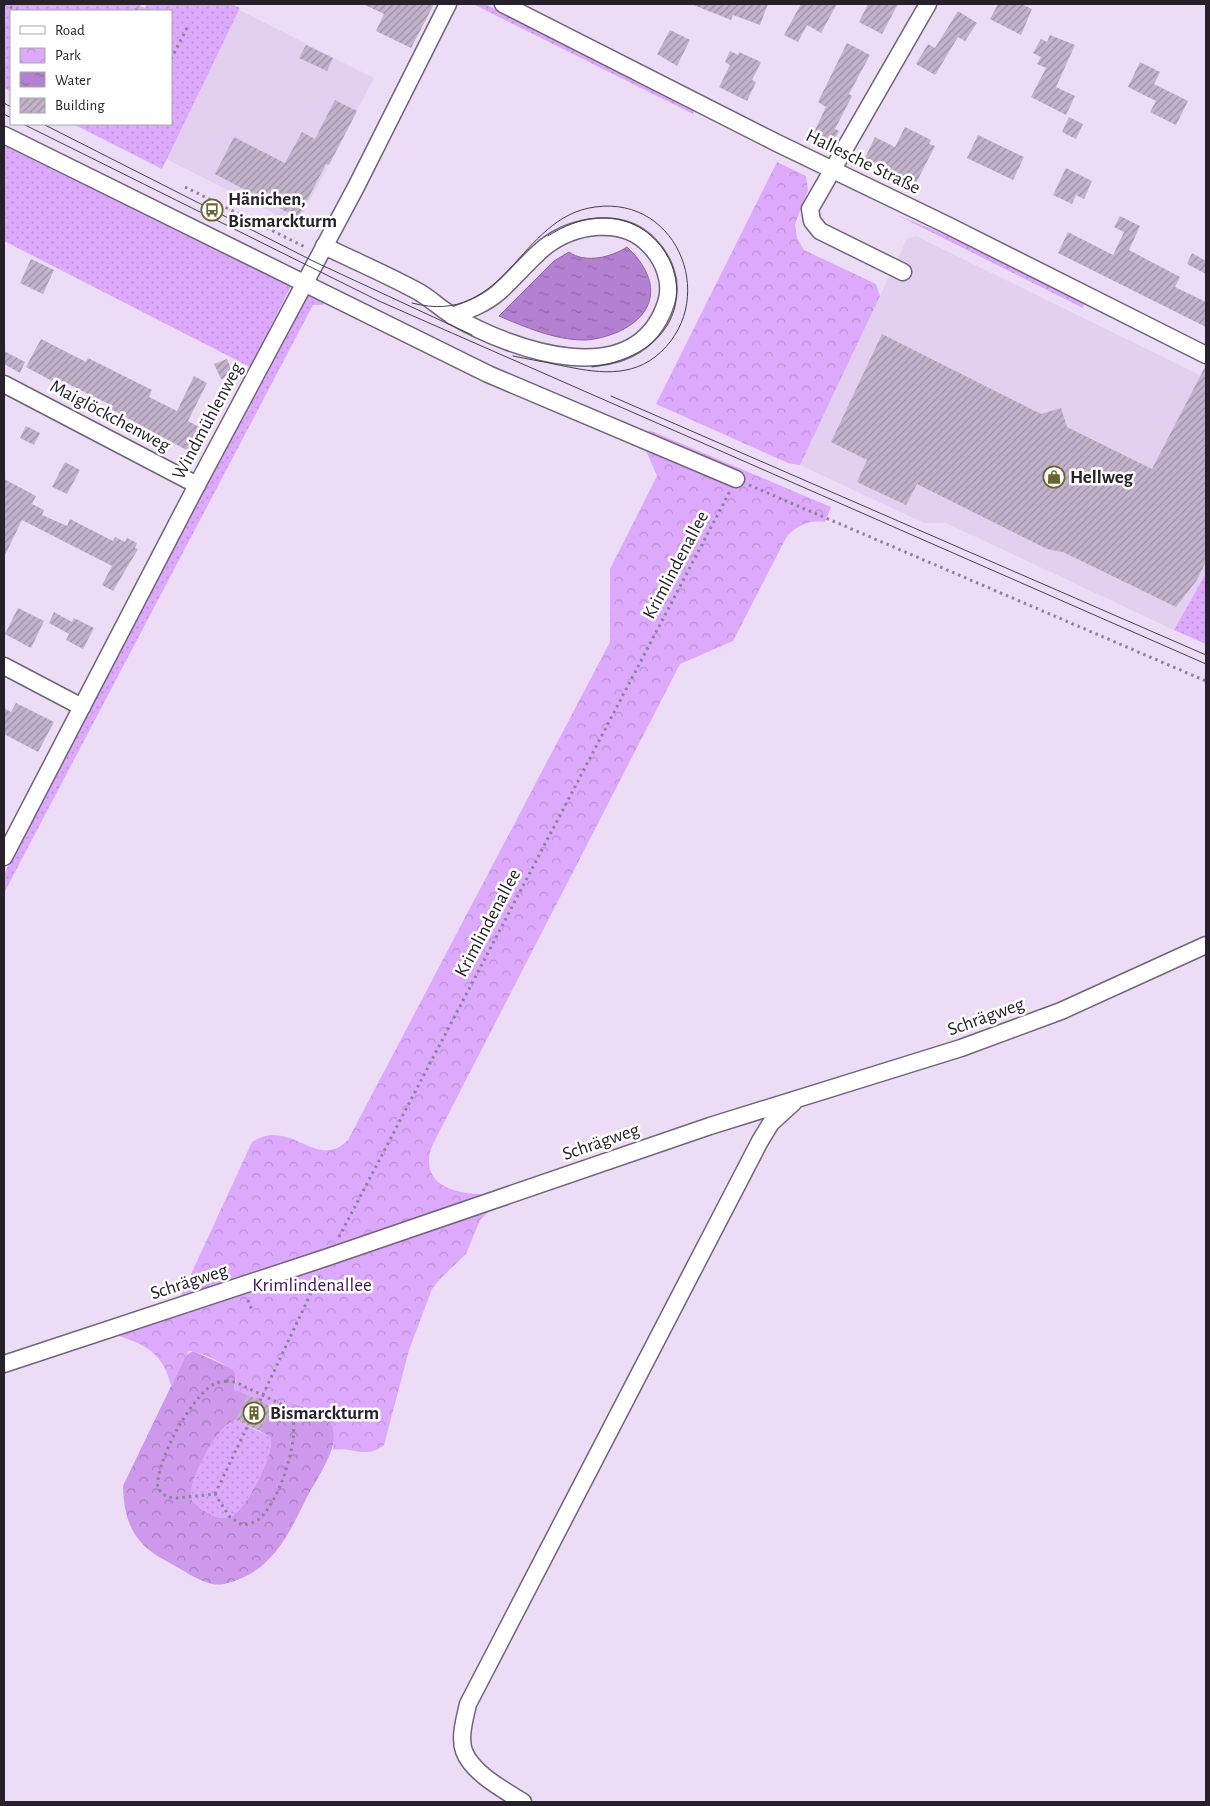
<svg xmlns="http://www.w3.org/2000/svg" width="1210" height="1806" viewBox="0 0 1210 1806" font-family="'Alegreya Sans',sans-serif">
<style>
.built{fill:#e3cfef}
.grass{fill:url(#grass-dots)}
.forest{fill:url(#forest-crowns)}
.park{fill:url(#park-crowns)}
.water{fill:url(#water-ripples);stroke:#8a64a0}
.building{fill:url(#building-hatch)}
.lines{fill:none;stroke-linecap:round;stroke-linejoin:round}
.minor-casing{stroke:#716379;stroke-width:19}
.path{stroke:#8f8396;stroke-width:3;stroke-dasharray:2.5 4;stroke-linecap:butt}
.minor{stroke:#fff;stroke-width:16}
.tram{stroke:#48414d;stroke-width:1}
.labels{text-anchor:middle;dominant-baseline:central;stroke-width:5;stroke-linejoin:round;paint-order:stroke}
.street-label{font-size:19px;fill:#27212b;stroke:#fff}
.poi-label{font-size:19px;font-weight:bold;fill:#27212b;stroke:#fff;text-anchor:start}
.park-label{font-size:19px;fill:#410d58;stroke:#fff}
</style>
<defs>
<pattern id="grass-dots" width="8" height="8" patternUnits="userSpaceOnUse" patternTransform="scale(1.25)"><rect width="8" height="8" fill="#dda9fc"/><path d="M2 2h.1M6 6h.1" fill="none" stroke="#be91d8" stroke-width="1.8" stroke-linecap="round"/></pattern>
<pattern id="forest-crowns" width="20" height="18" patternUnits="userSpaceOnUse" patternTransform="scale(1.25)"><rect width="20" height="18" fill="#ce99ed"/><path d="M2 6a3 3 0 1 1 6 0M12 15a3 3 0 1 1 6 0" fill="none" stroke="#a77cc0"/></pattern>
<pattern id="park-crowns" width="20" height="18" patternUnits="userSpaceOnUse" patternTransform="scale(1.25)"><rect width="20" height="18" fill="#dda9fc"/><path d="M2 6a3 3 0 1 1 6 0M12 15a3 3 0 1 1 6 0" fill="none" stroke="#be91d8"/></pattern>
<pattern id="water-ripples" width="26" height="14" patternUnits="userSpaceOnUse" patternTransform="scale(1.25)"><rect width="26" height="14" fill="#b480d2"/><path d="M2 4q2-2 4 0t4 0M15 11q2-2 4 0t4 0" fill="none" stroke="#9268ab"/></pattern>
<pattern id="building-hatch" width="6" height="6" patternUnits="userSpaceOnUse" patternTransform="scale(1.25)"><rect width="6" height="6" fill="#c2b2cb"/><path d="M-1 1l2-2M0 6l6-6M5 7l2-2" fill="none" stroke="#9e90a5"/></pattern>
</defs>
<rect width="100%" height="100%" fill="#ecdcf6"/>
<g class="built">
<polygon points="239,10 374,78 297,225 166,159"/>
<polygon points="916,236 1206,378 1206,573 1174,630 946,523 924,523 800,465 907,239"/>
</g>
<g class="grass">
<polygon points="4,4 136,4 145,8 147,4 231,4 240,8 162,169 73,124 171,124 171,11 11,11 11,92 4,88"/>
<polygon points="473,4 485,4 694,109 693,114"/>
<polygon points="4,139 294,280 250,367 4,241"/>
<polygon points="897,215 951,237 1084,303 1083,308"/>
<polygon points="305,292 324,299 323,305 313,305 4,893 4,874"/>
<polygon points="1206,573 1206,644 1174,630"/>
<path d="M 236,1420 L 270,1437 C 277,1450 247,1506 234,1515 C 219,1524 202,1510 192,1501 C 192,1496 191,1491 192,1486 C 196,1469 219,1423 236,1420 Z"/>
</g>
<path class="forest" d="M 193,1351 L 233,1369 L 236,1374 L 234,1389 L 248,1395 L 236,1420 C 219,1423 196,1469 192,1486 C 191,1491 192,1496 192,1501 C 202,1510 219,1524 234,1515 C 247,1506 277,1450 270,1437 L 260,1431 L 272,1407 C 295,1402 293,1402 315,1412 C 319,1413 326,1415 329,1418 C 348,1435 316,1480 307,1497 C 296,1519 285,1544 267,1561 C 257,1572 238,1581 224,1584 C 206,1588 184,1570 168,1562 C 135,1545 124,1524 123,1486 L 186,1355 Z"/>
<g class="park">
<polygon points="777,162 806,176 808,190 795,224 797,238 804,250 876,284 880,296 800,465 788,463 656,404"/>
<path d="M 649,430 L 831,507 L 825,522 C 809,520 799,524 787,536 L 733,641 L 680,664 L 433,1144 C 431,1148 429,1154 429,1159 C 427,1193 472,1195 495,1194 L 494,1206 L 480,1220 L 466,1254 L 440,1279 L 432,1289 L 409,1350 L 384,1445 C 366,1460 353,1446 333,1450 C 337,1413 324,1416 294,1403 L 285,1413 L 234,1389 C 235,1384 237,1377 235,1373 C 232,1366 197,1350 189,1351 L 186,1355 L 171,1386 C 164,1355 147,1345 119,1336 L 122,1319 L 180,1298 L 252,1142 C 290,1116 317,1172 348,1140 L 610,642 L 610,569 L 657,476 L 644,446 Z"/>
</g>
<path class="water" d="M 627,247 C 659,277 661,312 618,332 C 608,336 595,340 584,340 C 555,340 525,327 499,316 L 554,261 L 569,252 C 585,264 612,257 627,247 Z"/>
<g class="building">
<polygon points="363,4 434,4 411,48 376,31 384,14"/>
<polygon points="691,4 768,4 760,25 733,15 731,20"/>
<polygon points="801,4 837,4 821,33 807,25 798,42 784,35"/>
<polygon points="868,4 898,4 882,34 859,22"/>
<polygon points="998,4 1021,4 1032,9 1021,35 990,19"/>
<polygon points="958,11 977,23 965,41 958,37 935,75 916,64 928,44 935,48"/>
<polygon points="670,30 690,40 677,66 657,54"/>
<polygon points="1050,35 1075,45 1056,87 1075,96 1066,115 1031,97 1046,68 1037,64 1041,57 1033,53 1041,39 1047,42"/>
<polygon points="847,43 870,55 849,94 852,96 835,129 839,131 833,142 814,132 826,107 818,102"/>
<polygon points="306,45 333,58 327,71 299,58"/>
<polygon points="730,51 738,55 739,52 761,62 752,80 756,82 747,101 719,87 730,65 725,62"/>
<polygon points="1140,62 1160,72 1154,84 1188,101 1176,125 1150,112 1156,101 1128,87"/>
<polygon points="335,100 357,111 329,165 326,164 298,218 215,174 234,137 285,163 302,132 315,139"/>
<polygon points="1069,117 1083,124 1076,139 1062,132"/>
<polygon points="905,127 931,140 929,144 935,146 916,183 865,158 875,137 895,147"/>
<polygon points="978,135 1024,157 1013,180 967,158"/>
<polygon points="1066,168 1092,181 1084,199 1076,195 1072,204 1053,195"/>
<polygon points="1120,216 1140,226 1129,250 1180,277 1175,287 1206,302 1206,327 1058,253 1068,232 1113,255 1124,232 1114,227"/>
<polygon points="1192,253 1206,261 1206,274 1187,264"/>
<polygon points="31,259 54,270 43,294 20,283"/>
<polygon points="882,334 1041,414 1061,408 1067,427 1152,469 1206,365 1206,561 1197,580 1176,607 1063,552 1047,549 917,484 906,505 857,482 867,460 831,442"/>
<polygon points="41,339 86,362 88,358 152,390 149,397 177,411 194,376 207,383 188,421 203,429 190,452 111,409 113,406 54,377 52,381 26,367"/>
<polygon points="4,351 25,362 20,373 4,364"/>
<polygon points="227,359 234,376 221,379 214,364"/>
<polygon points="26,426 40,433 34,445 20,438"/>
<polygon points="65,462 80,470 67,494 52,487"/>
<polygon points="4,479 36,496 32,504 44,510 42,515 67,526 70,519 113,541 115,537 125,542 127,538 137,543 135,548 138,549 113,591 102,585 112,566 22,520 4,557"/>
<polygon points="18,608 44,621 31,648 5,634"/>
<polygon points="54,612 72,622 74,618 94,628 83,649 66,640 69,634 49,623"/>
<polygon points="16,703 54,722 38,752 4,734 4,708 11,712"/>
<polygon points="248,1395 272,1407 260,1431 236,1420"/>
</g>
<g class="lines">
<g class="minor-casing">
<g id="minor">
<polyline points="503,4 777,143 947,225 1206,355"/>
<polyline points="4,135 488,374 736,479"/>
<path d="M 324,246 C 355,261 388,275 419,292 C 431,299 441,309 453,316 C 512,350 636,395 666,303 C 673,282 663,259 649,245 C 622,216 573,225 545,247 C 528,261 515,278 499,292 C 485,304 469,310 452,316"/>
<polyline points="903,272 820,231 812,221 810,209 928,4"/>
<polyline points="4,384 197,485"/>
<polyline points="4,666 82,707"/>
<polyline points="4,857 197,485 356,187 448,4"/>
<polyline points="4,1364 328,1257 710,1126 961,1048 1061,1011 1206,945"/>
<path d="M 523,1802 C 504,1790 472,1773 464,1751 C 459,1737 465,1718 468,1704 L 760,1141 L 771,1123 L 793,1103"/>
</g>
</g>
<g class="path">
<polyline points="4,4 19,11"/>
<polyline points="136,11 139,4"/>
<polyline points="171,59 188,26"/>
<polyline points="185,187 307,248"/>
<polyline points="749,485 1206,681"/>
<polyline points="339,1237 730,491"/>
<polyline points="248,1300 252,1310"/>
<path d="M 226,1381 L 235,1382 L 289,1408 C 304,1431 280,1498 262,1516 C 257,1522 249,1524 242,1525 L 229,1516 L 215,1494 L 177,1498 L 167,1497 L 158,1489 C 154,1464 192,1395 214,1384 C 217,1382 222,1382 226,1381 Z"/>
<polyline points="260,1401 319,1276"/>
<polyline points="215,1494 250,1421"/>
</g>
<use href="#minor" class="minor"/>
<g class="tram">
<polyline points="4,103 11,107"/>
<polyline points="4,114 11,118"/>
<polyline points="23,124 379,301 1206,664"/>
<polyline points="43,124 315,262 472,335"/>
<path d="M 548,236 C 665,160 746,345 592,367"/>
<path d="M 412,303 C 507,328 518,217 595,207 C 680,195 721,305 655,357 C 625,380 588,371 554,364 C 540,361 527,359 513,356"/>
<polyline points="611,396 1206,655"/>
</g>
</g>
<defs>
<g id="bus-ring" transform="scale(1.125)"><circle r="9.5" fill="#fff" stroke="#6a6430" stroke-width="1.5"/><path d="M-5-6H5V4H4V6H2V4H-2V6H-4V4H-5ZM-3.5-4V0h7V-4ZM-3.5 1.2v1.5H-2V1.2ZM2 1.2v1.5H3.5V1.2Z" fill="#6a6430"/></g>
<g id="shop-ring" transform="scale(1.125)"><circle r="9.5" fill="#fff" stroke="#6a6430" stroke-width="1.5"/><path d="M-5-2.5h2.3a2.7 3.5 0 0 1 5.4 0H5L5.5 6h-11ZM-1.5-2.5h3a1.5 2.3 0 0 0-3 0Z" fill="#6a6430"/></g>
<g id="building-ring" transform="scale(1.125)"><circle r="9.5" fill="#fff" stroke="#6a6430" stroke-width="1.5"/><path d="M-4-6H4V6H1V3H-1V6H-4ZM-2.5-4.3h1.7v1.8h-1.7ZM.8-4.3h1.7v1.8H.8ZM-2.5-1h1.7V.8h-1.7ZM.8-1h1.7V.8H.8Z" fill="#6a6430"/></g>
</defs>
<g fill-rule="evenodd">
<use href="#bus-ring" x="212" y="210"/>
<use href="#shop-ring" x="1054" y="477"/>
<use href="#building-ring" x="254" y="1413"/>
</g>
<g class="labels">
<g class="street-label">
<text transform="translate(863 162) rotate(26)">Hallesche Straße</text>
<text transform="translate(110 416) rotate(28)">Maiglöckchenweg</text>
<text transform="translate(208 421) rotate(-62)">Windmühlenweg</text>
<text transform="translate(676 565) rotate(-62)">Krimlindenallee</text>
<text transform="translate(488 923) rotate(-62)">Krimlindenallee</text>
<text transform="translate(986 1017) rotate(-20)">Schrägweg</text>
<text transform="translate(601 1142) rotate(-19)">Schrägweg</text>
<text transform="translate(189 1282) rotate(-18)">Schrägweg</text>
</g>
<g class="poi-label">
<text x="228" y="199">Hänichen,<tspan x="228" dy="22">Bismarckturm</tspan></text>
<text x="1070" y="477">Hellweg</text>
<text x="270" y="1413">Bismarckturm</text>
</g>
<g class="park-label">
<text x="312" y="1285">Krimlindenallee</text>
</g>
</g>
<rect width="1210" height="1806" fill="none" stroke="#27212b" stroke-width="10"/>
<rect x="10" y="10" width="162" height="115" fill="#ffffff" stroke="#a9a6aa"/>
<rect x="20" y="26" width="25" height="8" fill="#ffffff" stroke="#a9a6aa"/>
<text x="55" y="35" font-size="15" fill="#27212b">Road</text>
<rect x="20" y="48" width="25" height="15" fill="url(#park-crowns)" stroke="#a9a6aa"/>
<text x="55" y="60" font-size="15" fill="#27212b">Park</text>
<rect x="20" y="72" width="25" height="15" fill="url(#water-ripples)" stroke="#a9a6aa"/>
<text x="55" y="85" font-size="15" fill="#27212b">Water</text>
<rect x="20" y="98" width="25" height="15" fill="url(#building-hatch)" stroke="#a9a6aa"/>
<text x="55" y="110" font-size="15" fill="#27212b">Building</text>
</svg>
